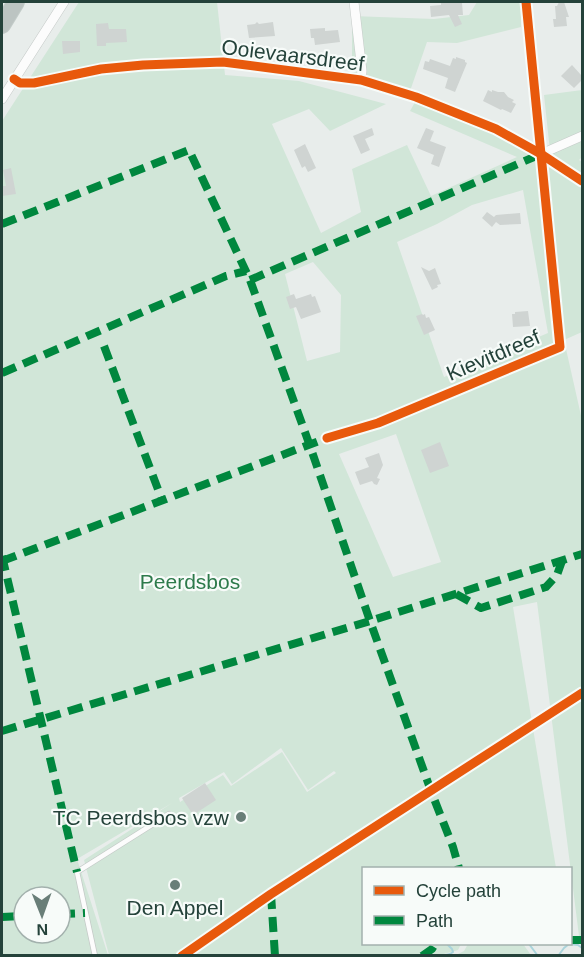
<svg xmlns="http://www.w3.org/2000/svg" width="584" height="957" viewBox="0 0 584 957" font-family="Helvetica,sans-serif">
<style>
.green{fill:#d1e6d8;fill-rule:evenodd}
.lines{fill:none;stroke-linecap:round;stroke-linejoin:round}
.stream{stroke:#a9d4db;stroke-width:2}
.building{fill:#cfd4d2}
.service-casing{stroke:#c5cac8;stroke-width:6}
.minor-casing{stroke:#c5cac8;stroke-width:10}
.motorway-casing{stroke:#c3ccc9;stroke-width:18}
.service{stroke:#fcfcfc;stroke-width:4.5}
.minor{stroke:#fcfcfc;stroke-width:9}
.motorway{stroke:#bcc4c2;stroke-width:16}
.quiet{stroke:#00873e;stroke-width:8;stroke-dasharray:15 8;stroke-linecap:butt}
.cycleway-casing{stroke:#f7fbf9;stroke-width:13}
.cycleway{stroke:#e8590c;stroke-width:9}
.poi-dot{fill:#697e78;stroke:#f7fbf9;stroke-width:2}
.labels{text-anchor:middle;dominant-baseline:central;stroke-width:4.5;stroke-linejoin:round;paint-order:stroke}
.street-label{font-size:21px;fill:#24423a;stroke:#f7fbf9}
.park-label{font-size:21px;fill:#2d7a4b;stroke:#f7fbf9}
.poi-label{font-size:21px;fill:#24423a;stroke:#f7fbf9;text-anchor:end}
</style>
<rect width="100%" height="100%" fill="#e8edeb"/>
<g class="green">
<path d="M 79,2 L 217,2 L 225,75 L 299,81 L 386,104 L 330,131 L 309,109 L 272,124 L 321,233 L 361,212 L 352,169 L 407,145 L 431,196 L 517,157 L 410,111 L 418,97 L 550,151 L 544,95 L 582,90 L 582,157 L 579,160 L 582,162 L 582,332 L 564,340 L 582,420 L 582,945 L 580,944 L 537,602 L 513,607 L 556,868 L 364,868 L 364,944 L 461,944 L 458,950 L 437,956 L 109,955 L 84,860 L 172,803 L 77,859 L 108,955 L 2,955 L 2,121 ZM 523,190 L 548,333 L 444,377 L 397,242 L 437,224 L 472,205 ZM 313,262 L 341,295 L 340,352 L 307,361 L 285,274 ZM 396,434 L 441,562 L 393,577 L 339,454 ZM 281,748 L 308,790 L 334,771 L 336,773 L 307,792 L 282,752 L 231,786 L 223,775 L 180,802 L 179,798 L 224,772 L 232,784 ZM 24,897 L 60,897 L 60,933 L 24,933 Z"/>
<polygon points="477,2 529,2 521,3 521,27 457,43 427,42 409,94 352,73 352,16 434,19 469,15"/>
<polygon points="468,944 523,944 531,955 456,955 464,951"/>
</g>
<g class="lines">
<g class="stream">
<polyline points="529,944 538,956"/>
<polyline points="442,956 450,954 453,952 452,949 447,944"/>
<polyline points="558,956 564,948 569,944 578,945 582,948"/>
</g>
</g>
<g class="building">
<polygon points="441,2 462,3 463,15 458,15 462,24 455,27 449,15 431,17 430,6 441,5"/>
<polygon points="559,2 564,2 569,17 566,17 567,26 554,27 553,19 556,19 555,6 557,6"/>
<polygon points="257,22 259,24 273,22 275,36 249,38 247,25 255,24"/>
<polygon points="108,23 109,29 126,29 127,42 106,43 106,46 97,46 96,24"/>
<polygon points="325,28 325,31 338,30 340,42 315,45 314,38 311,38 310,29"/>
<polygon points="62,41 80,41 80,52 63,54"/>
<polygon points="456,57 465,60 465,62 467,63 455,92 445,88 448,78 423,69 425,61 429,62 430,59 450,66 453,58 456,59"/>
<polygon points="572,65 582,76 582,80 574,88 561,76"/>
<polygon points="488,90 492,92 492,90 498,92 504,92 508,97 514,100 512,102 516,104 511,113 502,109 501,110 483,101"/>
<polygon points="372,128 374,135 365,139 370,150 361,154 353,136"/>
<polygon points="426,128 434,131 430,141 446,147 439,167 431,164 434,155 417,148"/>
<polygon points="305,144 316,168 308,172 305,166 302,168 294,150"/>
<polygon points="11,168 16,194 2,196 2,186 6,186 3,170"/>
<polygon points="487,212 494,217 496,215 520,213 521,224 500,225 496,222 492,227 482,218"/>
<polygon points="421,267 429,271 435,268 441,284 437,285 438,287 432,290"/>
<polygon points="294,294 296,299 311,294 312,297 315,296 321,312 301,319 296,307 290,309 286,297"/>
<polygon points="528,311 530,326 513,327 512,314 515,314 515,312"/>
<polygon points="422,314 423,315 425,314 426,318 429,317 435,330 424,335 416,316"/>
<polygon points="440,442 449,466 430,473 421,450"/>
<polygon points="379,453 383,465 377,478 380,479 377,485 374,484 372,481 360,485 355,472 369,467 365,458"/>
<polygon points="205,783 216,800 193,815 182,798"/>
</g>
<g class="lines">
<g class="service-casing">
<polyline id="service" points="95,956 77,872 169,814"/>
</g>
<g class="minor-casing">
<g id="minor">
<polyline points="354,2 362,71 361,80"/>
<polyline points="14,79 20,83 34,83 101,69 143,65 223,62 361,80 416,97 496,129 541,154 582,181"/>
<polyline points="2,99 64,2"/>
<polyline points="541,154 582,136"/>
<polyline points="327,438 378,423 560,347 526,2"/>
</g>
</g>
<g class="motorway-casing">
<polyline id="motorway" points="2,25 16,2"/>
</g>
<use href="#service" class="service"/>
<use href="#minor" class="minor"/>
<use href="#motorway" class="motorway"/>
<g class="quiet">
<polyline points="2,224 189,150 250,280 310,446 370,621 431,791 453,847 459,868"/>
<polyline points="250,280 541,154"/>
<polyline points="104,346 162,500"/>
<polyline points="2,373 226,276 246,271"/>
<polyline points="2,556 77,872"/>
<polyline points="2,561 327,438"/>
<polyline points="456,594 481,608 546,587 557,575 562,561"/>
<polyline points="2,731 370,621 582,554"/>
<polyline points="271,894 275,956"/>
<polyline points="60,914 85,913"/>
<polyline points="2,917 24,916"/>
<polyline points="570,940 582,940"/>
<polyline points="422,956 432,949 435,944"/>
</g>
<g class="cycleway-casing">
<g id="cycleway">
<polyline points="14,79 20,83 34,83 101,69 143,65 223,62 361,80 416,97 496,129 541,154 582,181"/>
<polyline points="327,438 378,423 560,347 526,2"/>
<polyline points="182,956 271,894 582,693"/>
</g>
</g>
<use href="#cycleway" class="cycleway"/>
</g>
<g class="poi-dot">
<circle cx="241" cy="817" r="6"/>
<circle cx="175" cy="885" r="6"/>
</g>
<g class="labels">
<g class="street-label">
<text transform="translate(293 55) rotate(7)">Ooievaarsdreef</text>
<text transform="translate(493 355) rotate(-23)">Kievitdreef</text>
</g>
<g class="park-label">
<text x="190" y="581">Peerdsbos</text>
</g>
<g class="poi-label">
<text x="229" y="817">TC Peerdsbos vzw</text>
<text x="175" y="907" text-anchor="middle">Den Appel</text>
</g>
</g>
<rect width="584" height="957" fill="none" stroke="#24423a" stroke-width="6"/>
<rect x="362" y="867" width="210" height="78" fill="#f7fbf9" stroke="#a3b1ad" stroke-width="1.5"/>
<rect x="374" y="886" width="30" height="9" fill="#e8590c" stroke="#a3b1ad" stroke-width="1.5"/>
<text x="416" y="897" font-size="18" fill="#24423a">Cycle path</text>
<rect x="374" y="916" width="30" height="9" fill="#00873e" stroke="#a3b1ad" stroke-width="1.5"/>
<text x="416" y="927" font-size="18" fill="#24423a">Path</text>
<g transform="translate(42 915) rotate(179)"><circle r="28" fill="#f7fbf9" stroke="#a3b1ad" stroke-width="1.5"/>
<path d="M0-4.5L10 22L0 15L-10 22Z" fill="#697e78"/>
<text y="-9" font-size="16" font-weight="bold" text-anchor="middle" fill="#24423a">N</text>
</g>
</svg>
